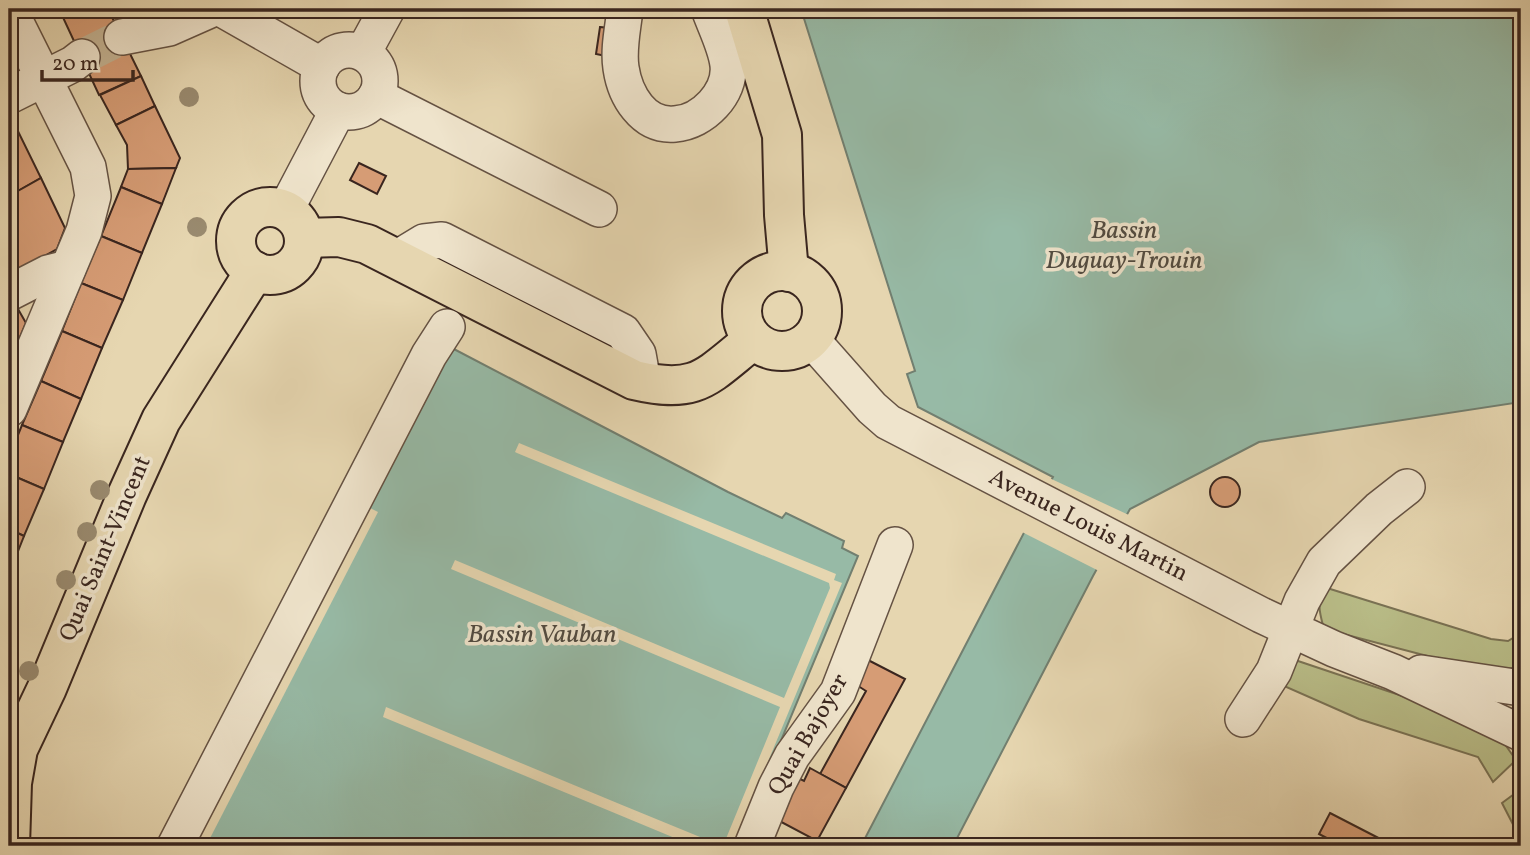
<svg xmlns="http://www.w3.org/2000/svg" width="1530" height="855" viewBox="0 0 1530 855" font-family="Vollkorn,serif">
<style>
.green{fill:#b9bd88;stroke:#7a7254;stroke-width:2}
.water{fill:#97baa6;stroke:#727f70;stroke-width:2}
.pier{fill:#e6d6b0}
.building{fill:#d69c75;stroke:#3a261f;stroke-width:2}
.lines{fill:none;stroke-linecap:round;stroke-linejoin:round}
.minor-tunnel{stroke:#c4b393;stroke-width:35;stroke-dasharray:35 18;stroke-linecap:butt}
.minor-casing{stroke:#655243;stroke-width:38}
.major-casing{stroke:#3a261f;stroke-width:42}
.minor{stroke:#efe4cc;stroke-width:35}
.major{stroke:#e6d6b0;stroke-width:38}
.tree{fill:#998a6f}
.labels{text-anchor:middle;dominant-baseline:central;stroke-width:7;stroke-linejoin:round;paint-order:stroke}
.street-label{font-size:24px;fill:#3a261f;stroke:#efe4cc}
.water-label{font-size:26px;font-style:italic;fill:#514b41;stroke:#efe4cc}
</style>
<rect width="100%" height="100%" fill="#e6d6b0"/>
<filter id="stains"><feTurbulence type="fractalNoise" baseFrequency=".00286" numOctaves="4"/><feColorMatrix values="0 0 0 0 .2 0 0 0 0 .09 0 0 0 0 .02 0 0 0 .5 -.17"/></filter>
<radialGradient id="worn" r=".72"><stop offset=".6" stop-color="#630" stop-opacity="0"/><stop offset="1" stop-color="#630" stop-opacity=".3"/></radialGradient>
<g class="green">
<path d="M 1327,588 L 1491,639 L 1508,641 L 1521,633 L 1521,666 L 1508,669 L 1435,658 L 1324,629 C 1320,614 1315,600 1327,588 Z"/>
<polygon points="1298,661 1492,726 1516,760 1493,782 1478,757 1359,719 1284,686 1292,663"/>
<polygon points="1521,789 1521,840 1502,803"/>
</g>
<g class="water">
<polygon points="801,9 1521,9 1521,402 1259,442 1130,509 1093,576 953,846 861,846 1053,477 918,407 907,374 915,371"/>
<polygon points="450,347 728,492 782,518 786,513 844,541 842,548 858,556 737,846 192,846"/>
</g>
<g class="pier">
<polygon points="519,443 836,574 834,580 842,583 733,846 723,846 780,707 451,569 455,560 784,698 830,588 829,583 517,453 515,452"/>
<polygon points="1045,476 1131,516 1099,571 1020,531 1048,478"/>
<polygon points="370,508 378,512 206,846 195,846"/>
<polygon points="386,707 622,805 722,846 695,846 682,841 383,717"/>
</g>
<g class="building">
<polygon points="64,9 108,9 141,76 99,95 60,11"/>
<polygon points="600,27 609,28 606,56 596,54"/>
<polygon points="141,76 155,106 116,125 100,95"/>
<polygon points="155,106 180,158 176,168 128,169 127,145 116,125"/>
<polygon points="11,117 41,178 9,196 9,118"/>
<polygon points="359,163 386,176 377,194 350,180"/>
<polygon points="176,168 162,204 121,187 128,169"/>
<polygon points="41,178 65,228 57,249 9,276 9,196"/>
<polygon points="121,187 162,204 142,253 101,236"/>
<polygon points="101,236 142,253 123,300 81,283"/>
<polygon points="81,283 123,300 102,348 62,331"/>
<polygon points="14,302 26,323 9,364 9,305"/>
<polygon points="62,331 102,348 81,399 41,381"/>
<polygon points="41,381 81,399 63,442 22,425"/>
<polygon points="22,425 63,442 44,489 9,474 9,457"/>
<polygon points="9,474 44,489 24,536 9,529"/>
<circle cx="1225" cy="492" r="15"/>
<polygon points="9,529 24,536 9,574"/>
<polygon points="868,660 905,679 846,788 820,774 866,691 855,684"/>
<polygon points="810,768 846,788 817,841 770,816 792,775 804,781"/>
<polygon points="1330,813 1394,846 1342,846 1319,834"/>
</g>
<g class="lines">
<polyline class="minor-tunnel" points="82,57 122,37"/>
<g class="minor-casing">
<g id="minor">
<polyline points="222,9 322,66"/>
<path d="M 625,9 C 623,28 618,49 621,68 C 625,95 643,127 675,124 C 703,122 731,93 728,65 C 726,47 715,26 709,9"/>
<polyline points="122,37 169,28 212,9"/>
<circle cx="349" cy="81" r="31"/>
<polyline points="363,53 387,9"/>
<polyline points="9,96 73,64 82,57"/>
<polyline points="376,96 599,209"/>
<polyline points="285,211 338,110"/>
<polyline points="396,259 424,242 442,240 623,332 638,354 643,382"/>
<polyline points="9,293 48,273 68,268"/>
<polyline points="811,339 872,408 888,422 1261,615 1334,649 1393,672 1521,733"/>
<polyline points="9,409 84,231 93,196 88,167 9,9"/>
<polyline points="1421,673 1521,688"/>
<polyline points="1243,719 1274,671 1302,601 1324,562 1379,509 1407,487"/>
<polyline points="175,846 429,355 447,327"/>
<polyline points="752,846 776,787 792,756 838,692 895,545"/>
</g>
</g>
<g class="major-casing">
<g id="major">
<polyline points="744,9 782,135 784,215 789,272"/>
<circle cx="270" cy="241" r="34"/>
<path d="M 304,238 L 339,237 L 367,244 L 634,380 C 698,395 706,377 753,340"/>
<circle cx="782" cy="311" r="40"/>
<polyline points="10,846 12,783 18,749 47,688 127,495 161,420 255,271"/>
</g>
</g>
<use href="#minor" class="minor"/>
<use href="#major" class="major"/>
</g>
<g class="tree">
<circle cx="189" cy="97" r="10"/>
<circle cx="197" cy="227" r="10"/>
<circle cx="100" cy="490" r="10"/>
<circle cx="87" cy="532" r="10"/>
<circle cx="66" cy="580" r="10"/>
<circle cx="29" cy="671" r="10"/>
</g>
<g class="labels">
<g class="street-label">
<text transform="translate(1088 526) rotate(27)">Avenue Louis Martin</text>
<text transform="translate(106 549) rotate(-67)">Quai Saint-Vincent</text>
<text transform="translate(809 735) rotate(-60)">Quai Bajoyer</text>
</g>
<g class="water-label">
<text x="1124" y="231">Bassin<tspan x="1124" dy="30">Duguay-Trouin</tspan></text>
<text x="542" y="635">Bassin Vauban</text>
</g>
</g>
<rect width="1530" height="855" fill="none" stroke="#e6d6b0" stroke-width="35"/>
<rect x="10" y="10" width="1509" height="834" fill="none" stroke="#3a261f" stroke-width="3.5"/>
<rect x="18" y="18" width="1495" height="820" fill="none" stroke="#3a261f" stroke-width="2"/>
<path d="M42 70v10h91v-10" fill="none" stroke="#3a261f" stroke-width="3.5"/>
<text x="52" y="70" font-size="21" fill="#3a261f" stroke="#efe4cc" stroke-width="5" paint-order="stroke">20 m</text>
<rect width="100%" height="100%" filter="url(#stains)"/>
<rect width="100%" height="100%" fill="url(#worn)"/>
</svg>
